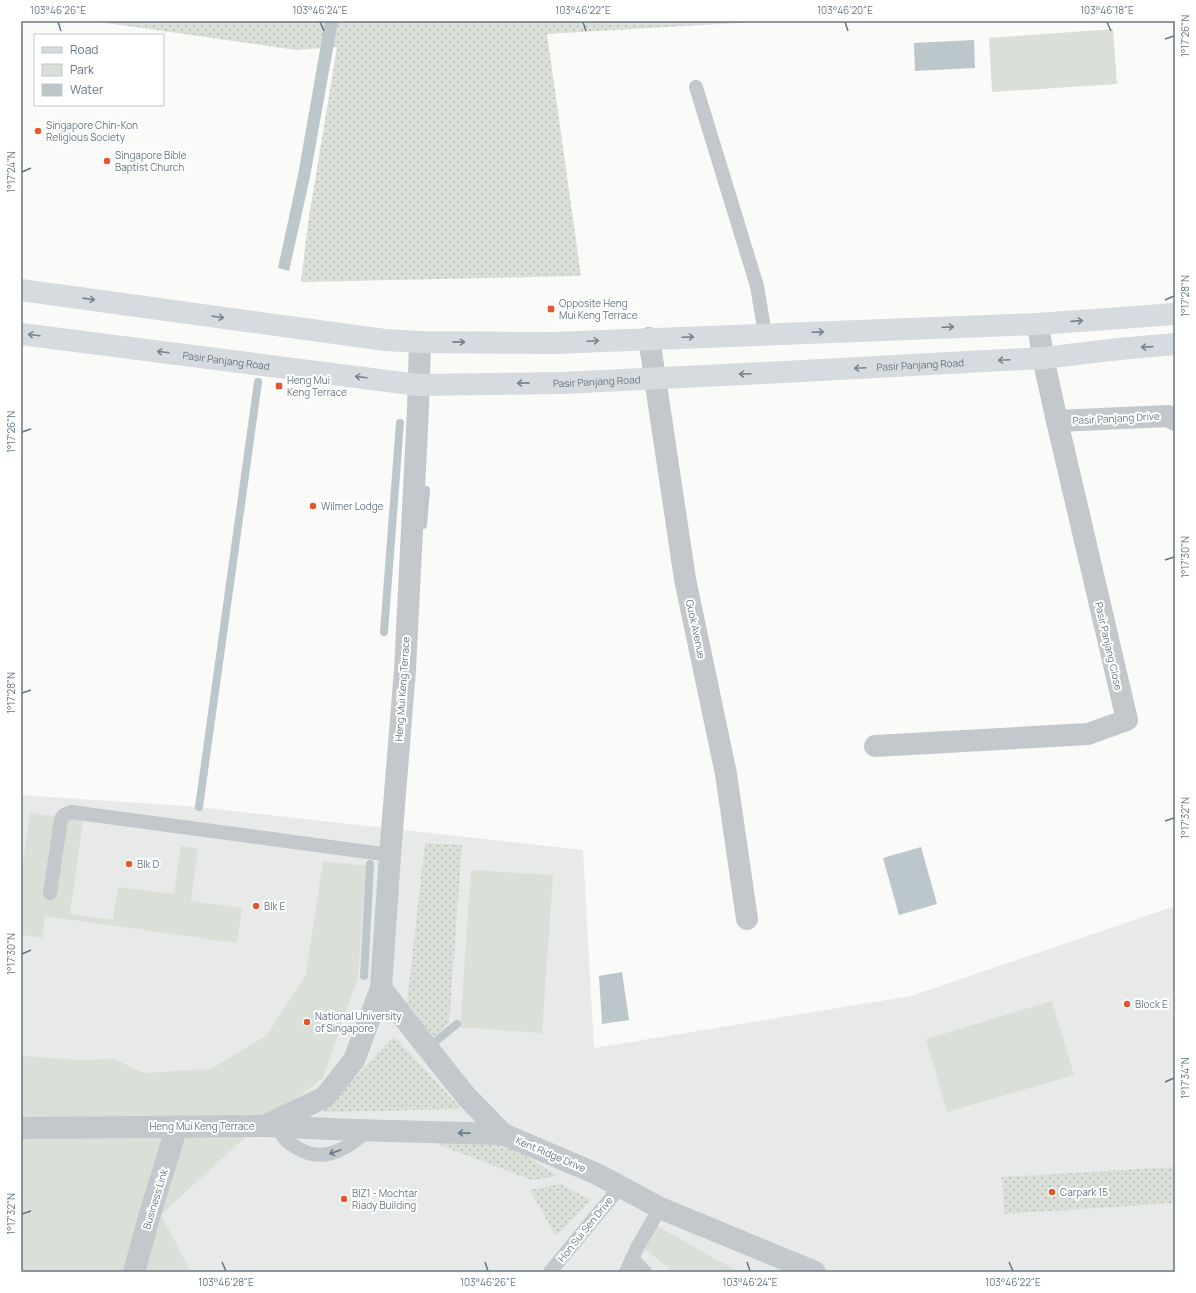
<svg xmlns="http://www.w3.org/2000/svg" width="1196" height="1293" viewBox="0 0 1196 1293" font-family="Manrope,sans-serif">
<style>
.built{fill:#e8e9e9}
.grass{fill:url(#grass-dots)}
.green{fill:#dadfd7}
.water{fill:#bbc7cb}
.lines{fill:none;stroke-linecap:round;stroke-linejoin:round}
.stream{stroke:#bbc7cb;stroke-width:8}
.service{stroke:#c3c8cc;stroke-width:14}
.minor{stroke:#c3c8cc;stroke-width:22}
.secondary{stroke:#d6dbdf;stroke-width:22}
.oneway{stroke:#768591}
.oneway2{stroke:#6a7a87}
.ticks{fill:none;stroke:#657683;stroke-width:1.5}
.poi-dot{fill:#e4572e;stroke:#fff;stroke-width:1.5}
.labels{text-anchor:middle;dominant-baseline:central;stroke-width:4;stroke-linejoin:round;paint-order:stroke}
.poi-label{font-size:10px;fill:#657683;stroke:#fff;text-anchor:start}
.street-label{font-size:10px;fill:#657683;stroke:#fff}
.neatline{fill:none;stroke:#657683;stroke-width:1.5}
.ticks-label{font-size:10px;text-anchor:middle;fill:#657683}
</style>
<defs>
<pattern id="grass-dots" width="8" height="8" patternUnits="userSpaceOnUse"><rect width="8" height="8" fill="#dadfd7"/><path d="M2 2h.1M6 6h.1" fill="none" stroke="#b4b9b4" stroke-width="1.8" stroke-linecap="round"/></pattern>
</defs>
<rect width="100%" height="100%" fill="#fafaf8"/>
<polygon class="built" points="21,795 199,807 583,850 594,1048 911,996 1175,906 1175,1272 21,1272"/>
<g class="grass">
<polygon points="92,21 758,21 737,23 547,34 581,276 301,282 308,223 337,47 296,50"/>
<polygon points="425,843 462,845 449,1023 434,1038 407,1003"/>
<polygon points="394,1036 461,1109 322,1112"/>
<polygon points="424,1139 501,1140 558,1176 532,1180"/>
<polygon points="1175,1167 1175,1203 1004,1214 1002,1177"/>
<polygon points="560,1184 591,1200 556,1236 530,1190"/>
</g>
<g class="green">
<polygon points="1113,29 1117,84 992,92 989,38"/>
<polygon points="30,813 83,820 70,914 113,920 118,887 174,894 181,846 198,849 191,901 242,908 237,943 45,916 42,938 21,935 21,876"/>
<polygon points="323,861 366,866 358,977 323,1078 242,1140 161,1215 190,1270 190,1272 21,1272 21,1056 79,1060 114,1059 144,1073 211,1069 267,1035 306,974"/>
<polygon points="471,870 553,875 542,1033 460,1027"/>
<polygon points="1052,1001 1074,1075 947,1112 926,1039"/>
<polygon points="657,1226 739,1272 673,1272 644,1248"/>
</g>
<g class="water">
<polygon points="325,21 338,21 310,177 289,271 278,268 298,175"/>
<polygon points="974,40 975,68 915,71 914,43"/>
<polygon points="921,847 937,904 899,915 883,858"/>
<polygon points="622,972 629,1020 602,1024 599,976"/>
</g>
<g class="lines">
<g class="stream">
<polyline points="423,525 426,490"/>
<polyline points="384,632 400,423"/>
<polyline points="199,807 258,382"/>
<polyline points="364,976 370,864"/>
<polyline points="435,1042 457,1024"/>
</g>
<g class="service">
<polyline points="696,87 757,286 765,334"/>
<polyline points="50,893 61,819 64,815 71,812 390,855"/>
<path d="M 277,1127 C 280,1131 282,1136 286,1140 C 290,1144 296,1147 301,1150 C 326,1163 349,1147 367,1131"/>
<polyline points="632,1259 645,1272"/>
<polyline points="550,1272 620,1187"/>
<polyline points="626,1272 638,1246 660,1208"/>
</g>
<g class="minor">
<polyline points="649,338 685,579 726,774 747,919"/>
<polyline points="1057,421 1168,416 1175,420"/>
<polyline points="875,746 1088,734 1127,720 1057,421 1043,358 1038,324"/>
<polyline points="381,988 422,1041 466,1096 503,1134"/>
<polyline points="267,1126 353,1130 503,1134 597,1174 660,1208 815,1272"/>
<polyline points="21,1128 265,1126 325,1097 354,1060 381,988 390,855 405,670 418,409 420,342"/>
<polyline points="134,1272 150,1214 177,1126"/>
</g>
<g class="secondary">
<polyline points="21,290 385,340 420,342 554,343 1038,324 1175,314"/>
<path id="s1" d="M 21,334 L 418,385 L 562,383 L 784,372 L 1043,358 L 1119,349 L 1175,344"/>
</g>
</g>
<defs><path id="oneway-shaft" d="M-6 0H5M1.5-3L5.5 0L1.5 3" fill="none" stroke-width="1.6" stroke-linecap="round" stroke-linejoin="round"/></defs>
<g class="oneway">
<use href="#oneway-shaft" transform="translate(89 299) rotate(8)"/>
<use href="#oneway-shaft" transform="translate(218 317) rotate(8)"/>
<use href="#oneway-shaft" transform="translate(1077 321) rotate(-4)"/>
<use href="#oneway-shaft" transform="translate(948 327) rotate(-2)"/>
<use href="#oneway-shaft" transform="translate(818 332) rotate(-2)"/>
<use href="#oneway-shaft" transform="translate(34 335) rotate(-173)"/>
<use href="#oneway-shaft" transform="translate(688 337) rotate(-2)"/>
<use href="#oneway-shaft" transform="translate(593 341) rotate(-3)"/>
<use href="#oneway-shaft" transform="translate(459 342) rotate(1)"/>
<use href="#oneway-shaft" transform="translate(1147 347) rotate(176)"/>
<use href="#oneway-shaft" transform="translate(163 352) rotate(-173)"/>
<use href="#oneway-shaft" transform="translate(1004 360) rotate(177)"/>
<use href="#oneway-shaft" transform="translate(860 368) rotate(177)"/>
<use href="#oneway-shaft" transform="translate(745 374) rotate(178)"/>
<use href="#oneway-shaft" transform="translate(361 377) rotate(-173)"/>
<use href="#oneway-shaft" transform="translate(523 383) rotate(179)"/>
</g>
<g class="oneway2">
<use href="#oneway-shaft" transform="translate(464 1133) rotate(-179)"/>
<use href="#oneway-shaft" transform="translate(335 1152) rotate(161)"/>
</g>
<path class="ticks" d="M 58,22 L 61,31M 320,22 L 324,31M 583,22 L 586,31M 845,22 L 848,31M 1107,22 L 1111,31M 1165,39 L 1174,36M 22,172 L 31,168M 1165,300 L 1174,296M 22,432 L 31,429M 1165,560 L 1174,557M 22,693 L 31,690M 1165,821 L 1174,818M 22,954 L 31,950M 1165,1082 L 1174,1078M 22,1214 L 31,1211M 222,1262 L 226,1271M 485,1262 L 488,1271M 747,1262 L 750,1271M 1009,1262 L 1013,1271"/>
<g class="poi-dot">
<circle cx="38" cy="131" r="4"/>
<circle cx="107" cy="161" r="4"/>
<rect x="547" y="305" width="8" height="8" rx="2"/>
<rect x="275" y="382" width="8" height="8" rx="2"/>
<circle cx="313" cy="506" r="4"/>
<circle cx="129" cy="864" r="4"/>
<circle cx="256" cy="906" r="4"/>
<circle cx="1127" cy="1004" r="4"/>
<circle cx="307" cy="1022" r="4"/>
<circle cx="1052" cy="1192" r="4"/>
<circle cx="344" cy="1199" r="4"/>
</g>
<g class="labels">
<g class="poi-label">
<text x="46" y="125">Singapore Chin-Kon<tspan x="46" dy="12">Religious Society</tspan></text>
<text x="115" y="155">Singapore Bible<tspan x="115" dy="12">Baptist Church</tspan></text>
<text x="559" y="303">Opposite Heng<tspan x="559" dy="12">Mui Keng Terrace</tspan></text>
<text x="287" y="380">Heng Mui<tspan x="287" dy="12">Keng Terrace</tspan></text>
<text x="321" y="506">Wilmer Lodge</text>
<text x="137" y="864">Blk D</text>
<text x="264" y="906">Blk E</text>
<text x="1135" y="1004">Block E</text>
<text x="315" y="1016">National University<tspan x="315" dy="12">of Singapore</tspan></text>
<text x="1060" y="1192">Carpark 15</text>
<text x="352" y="1193">BIZ1 - Mochtar<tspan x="352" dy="12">Riady Building</tspan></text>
</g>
<g class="street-label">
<text stroke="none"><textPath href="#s1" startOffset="207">Pasir Panjang Road</textPath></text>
<text stroke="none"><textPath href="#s1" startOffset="903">Pasir Panjang Road</textPath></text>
<text stroke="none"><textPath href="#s1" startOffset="579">Pasir Panjang Road</textPath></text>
<text transform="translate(1116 418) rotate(-3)">Pasir Panjang Drive</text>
<text transform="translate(696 629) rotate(78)">Guok Avenue</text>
<text transform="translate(1109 646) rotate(77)">Pasir Panjang Close</text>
<text transform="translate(402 689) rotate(-86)">Heng Mui Keng Terrace</text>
<text x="202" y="1126">Heng Mui Keng Terrace</text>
<text transform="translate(551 1154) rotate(23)">Kent Ridge Drive</text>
<text transform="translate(155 1199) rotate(-73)">Business Link</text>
<text transform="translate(585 1229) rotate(-51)">Hon Sui Sen Drive</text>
</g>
</g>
<rect width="1196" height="1293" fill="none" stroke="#ffffff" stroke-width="44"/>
<rect x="34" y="34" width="130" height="72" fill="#ffffff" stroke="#c1c8cd"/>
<rect x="42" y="47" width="20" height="6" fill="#d6dbdf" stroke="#c1c8cd"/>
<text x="70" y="54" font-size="12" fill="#657683">Road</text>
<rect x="42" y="64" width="20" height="12" fill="#dadfd7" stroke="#c1c8cd"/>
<text x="70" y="74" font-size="12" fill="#657683">Park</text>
<rect x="42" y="84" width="20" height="12" fill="#bbc7cb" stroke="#c1c8cd"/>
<text x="70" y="94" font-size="12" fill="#657683">Water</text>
<rect x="22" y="22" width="1152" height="1249" class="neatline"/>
<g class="ticks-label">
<text x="58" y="14">103°46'26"E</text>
<text x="320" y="14">103°46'24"E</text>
<text x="583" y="14">103°46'22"E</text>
<text x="845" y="14">103°46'20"E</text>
<text x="1107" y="14">103°46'18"E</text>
<text transform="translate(1185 36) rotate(-90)" y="4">1°17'26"N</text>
<text transform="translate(11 172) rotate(-90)" y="4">1°17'24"N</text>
<text transform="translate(1185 296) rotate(-90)" y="4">1°17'28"N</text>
<text transform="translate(11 432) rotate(-90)" y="4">1°17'26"N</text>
<text transform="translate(1185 557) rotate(-90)" y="4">1°17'30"N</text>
<text transform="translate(11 693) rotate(-90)" y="4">1°17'28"N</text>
<text transform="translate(1185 818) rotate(-90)" y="4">1°17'32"N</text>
<text transform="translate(11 954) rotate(-90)" y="4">1°17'30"N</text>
<text transform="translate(1185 1078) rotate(-90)" y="4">1°17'34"N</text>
<text transform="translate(11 1214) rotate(-90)" y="4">1°17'32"N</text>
<text x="226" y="1286">103°46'28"E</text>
<text x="488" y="1286">103°46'26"E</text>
<text x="750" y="1286">103°46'24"E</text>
<text x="1013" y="1286">103°46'22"E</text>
</g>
</svg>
